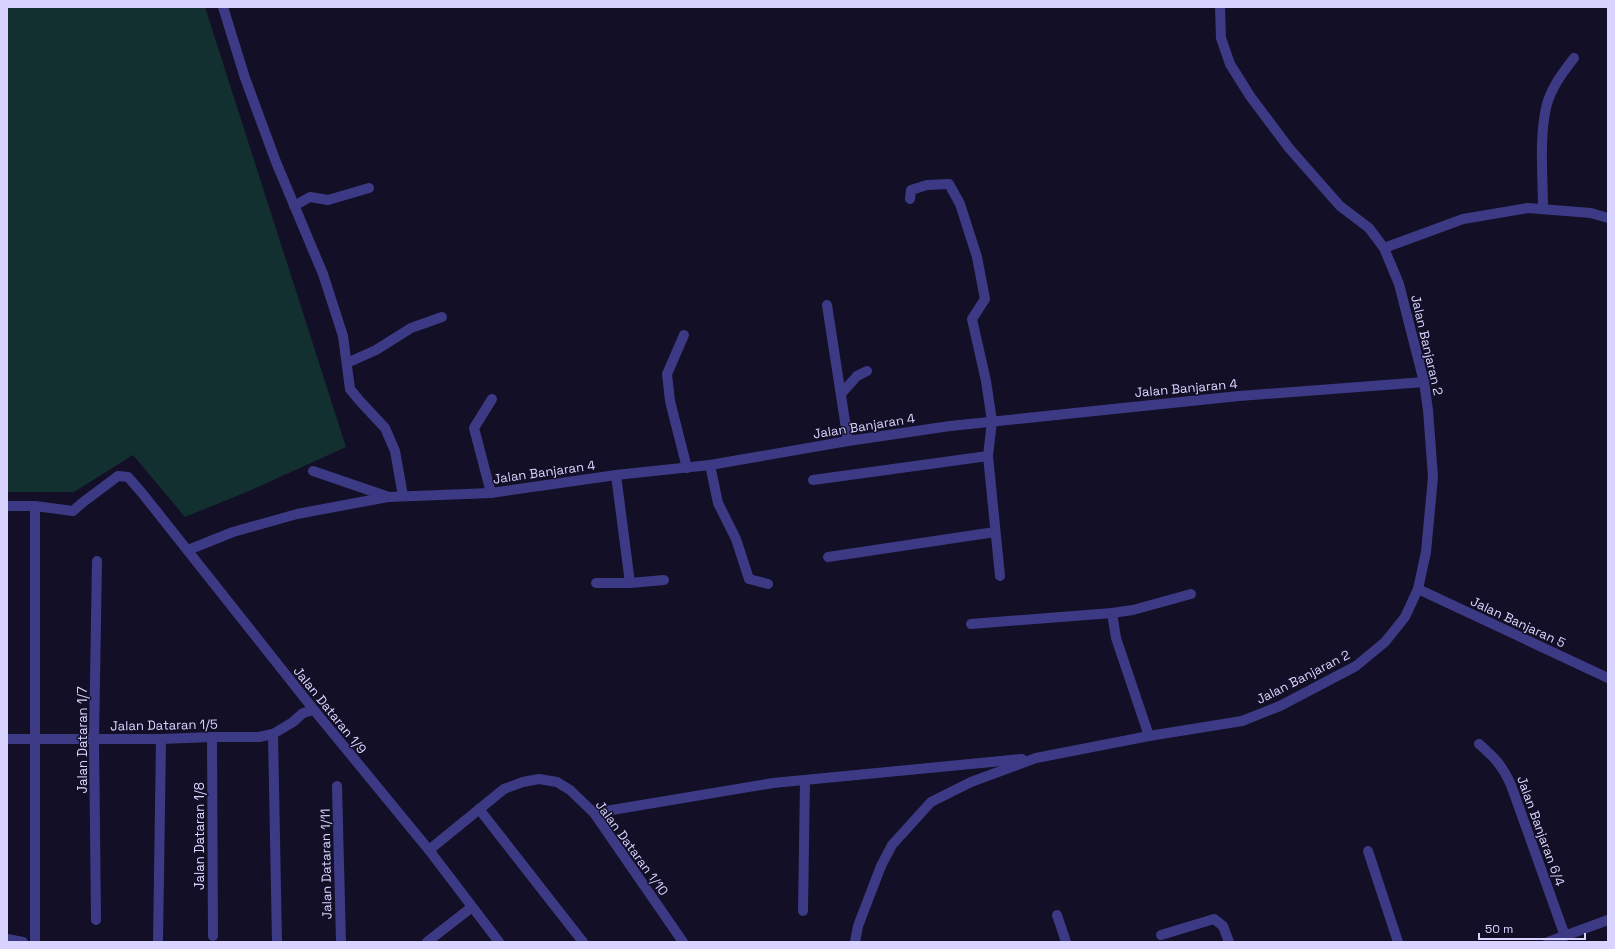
<svg xmlns="http://www.w3.org/2000/svg" width="1615" height="949" viewBox="0 0 1615 949" font-family="'Space Grotesk',sans-serif">
<style>
.green{fill:#12302f}
.lines{fill:none;stroke-linecap:round;stroke-linejoin:round}
.minor{stroke:#3d3a85;stroke-width:10}
.labels{text-anchor:middle;dominant-baseline:central;stroke-width:3;stroke-linejoin:round;paint-order:stroke}
.street-label{font-size:13px;fill:#d9d4ff;stroke:#130f26}
</style>
<rect width="100%" height="100%" fill="#130f26"/>
<polygon class="green" points="7,7 205,7 346,447 249,491 185,517 133,455 74,492 7,492"/>
<g class="lines">
<g class="minor">
<polyline points="223,7 245,78 276,162 323,274 343,336 350,389 359,400 385,428 395,451 403,496"/>
<polyline points="910,199 911,190 927,185 949,184 960,204 977,257 985,299 972,319 986,381 992,421 988,456 1000,576"/>
<polyline points="294,206 310,197 328,200 369,188"/>
<path d="M 1543,209 C 1543,176 1539,140 1546,108 C 1550,89 1563,72 1574,58"/>
<polyline points="1384,248 1463,219 1528,208 1591,213 1608,218"/>
<polyline points="827,305 848,441"/>
<polyline points="684,335 667,374 670,401 687,468"/>
<polyline points="347,363 376,350 411,328 442,317"/>
<polyline points="841,394 857,376 867,371"/>
<polyline points="710,465 718,503 736,539 749,579 768,584"/>
<polyline points="313,471 389,497 491,493 616,475 710,465 848,441 950,426 1239,396 1424,382"/>
<polyline points="813,480 988,456"/>
<polyline points="491,493 474,428 492,399"/>
<polyline points="7,506 35,506 73,511 82,503 118,476 128,477 142,493 314,710 429,850 499,942"/>
<polyline points="35,506 35,942"/>
<polyline points="188,550 233,532 297,514 388,497"/>
<polyline points="828,557 995,532"/>
<polyline points="596,583 630,583 616,475"/>
<polyline points="630,583 664,580"/>
<polyline points="1418,589 1608,678"/>
<polyline points="971,624 1112,613"/>
<polyline points="273,734 277,942"/>
<polyline points="1149,736 1116,638 1112,613 1133,610 1191,594"/>
<polyline points="212,737 213,936"/>
<polyline points="7,739 161,739 212,737 259,737 273,734 293,722 303,713 314,710"/>
<path d="M 1479,744 C 1495,758 1502,765 1511,785 L 1565,936"/>
<polyline points="337,786 341,942"/>
<polyline points="479,809 583,942"/>
<polyline points="594,813 773,783 1022,759"/>
<polyline points="429,850 504,789 523,782 539,779 557,782 570,790 594,813 683,942"/>
<polyline points="1368,851 1398,942"/>
<polyline points="803,911 805,780"/>
<polyline points="1057,915 1066,942"/>
<polyline points="96,920 94,739 97,561"/>
<polyline points="1161,935 1214,919 1223,926 1229,942"/>
<polyline points="7,939 23,942"/>
<polyline points="158,942 161,739"/>
<polyline points="427,942 472,907"/>
<polyline points="855,942 858,926 881,866 892,845 931,802 971,782 1036,758 1149,736 1242,721 1280,706 1356,666 1385,642 1405,617 1418,589 1426,552 1433,477 1428,410 1424,382 1399,284 1384,248 1369,228 1340,206 1289,148 1250,96 1230,64 1221,38 1220,7"/>
<polyline points="1548,942 1608,920"/>
</g>
</g>
<g class="labels">
<g class="street-label">
<text transform="translate(1427 345) rotate(77)">Jalan Banjaran 2</text>
<text transform="translate(1186 388) rotate(-5)">Jalan Banjaran 4</text>
<text transform="translate(864 426) rotate(-9)">Jalan Banjaran 4</text>
<text transform="translate(544 472) rotate(-8)">Jalan Banjaran 4</text>
<text transform="translate(1518 622) rotate(25)">Jalan Banjaran 5</text>
<text transform="translate(1303 677) rotate(-27)">Jalan Banjaran 2</text>
<text transform="translate(330 710) rotate(51)">Jalan Dataran 1/9</text>
<text transform="translate(164 725) rotate(-1)">Jalan Dataran 1/5</text>
<text transform="translate(82 740) rotate(-90)">Jalan Dataran 1/7</text>
<text transform="translate(1541 831) rotate(70)">Jalan Banjaran 6/4</text>
<text transform="translate(199 836) rotate(-90)">Jalan Dataran 1/8</text>
<text transform="translate(632 848) rotate(54)">Jalan Dataran 1/10</text>
<text transform="translate(326 864) rotate(-91)">Jalan Dataran 1/11</text>
</g>
</g>
<rect width="1615" height="949" fill="none" stroke="#d9d4ff" stroke-width="16"/>
<path d="M1479 933v6h106v-6" fill="none" stroke="#d9d4ff" stroke-width="2"/>
<text x="1485" y="933" font-size="12" fill="#d9d4ff" stroke="#130f26" stroke-width="3" paint-order="stroke">50 m</text>
</svg>
